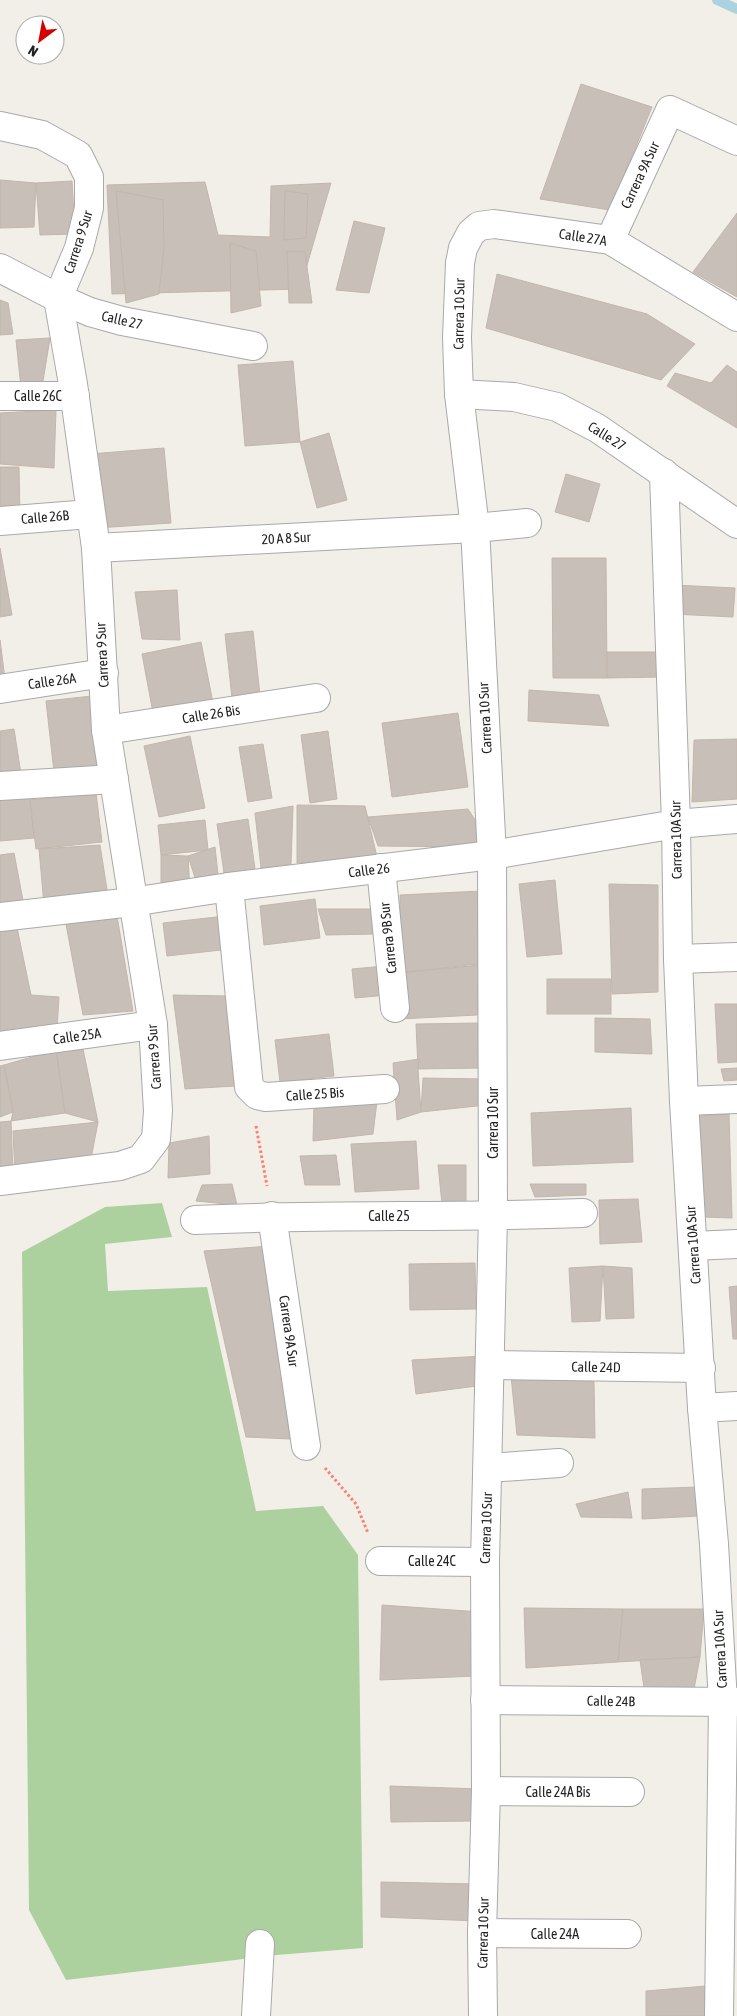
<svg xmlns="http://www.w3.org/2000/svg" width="737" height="2016" viewBox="0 0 737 2016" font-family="'Asap Condensed',sans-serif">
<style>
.forest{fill:#add19e}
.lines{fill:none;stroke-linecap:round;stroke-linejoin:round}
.stream{stroke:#aad3df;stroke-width:10}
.building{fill:#c7bfb8;stroke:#c4b6ab}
.minor-casing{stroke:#a9a9a9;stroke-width:30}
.path{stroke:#fa8072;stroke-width:3;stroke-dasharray:2.5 2.5;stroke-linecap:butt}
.minor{stroke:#fff;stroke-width:28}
.labels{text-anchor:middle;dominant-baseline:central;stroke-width:4;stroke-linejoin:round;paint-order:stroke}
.street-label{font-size:14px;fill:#222;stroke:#fff}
</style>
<rect width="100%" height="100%" fill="#f2efe9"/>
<polygon class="forest" points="162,1203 172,1237 105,1244 108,1291 207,1287 256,1511 323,1506 358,1555 363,1948 277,1955 66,1980 29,1910 22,1252 105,1207"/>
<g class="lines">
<polyline class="stream" points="717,0 737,9"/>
</g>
<g class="building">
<polygon points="581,84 652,107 610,210 540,199"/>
<polygon points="0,180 36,183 34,227 0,228"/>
<polygon points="72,181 75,234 40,235 36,183"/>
<polygon points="205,182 218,235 270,237 271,186 331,183 300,289 112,294 107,185"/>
<polygon points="116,191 163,200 164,248 159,294 126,303"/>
<polygon points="285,191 308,194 306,238 284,240"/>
<polygon points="737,213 737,297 693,272"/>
<polygon points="354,221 385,228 369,293 336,290"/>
<polygon points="230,243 256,251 261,306 231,313"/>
<polygon points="287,251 305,252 312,303 289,303"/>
<polygon points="497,274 647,314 695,344 661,380 486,328"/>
<polygon points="0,300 8,303 13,334 0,335"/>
<polygon points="50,338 43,381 21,388 16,340"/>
<polygon points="293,361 300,442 245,446 238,365"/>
<polygon points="727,365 737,372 737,428 667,386 675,373 711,383"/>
<polygon points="56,410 54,468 0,464 0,413"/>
<polygon points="329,433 347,500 317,508 300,442"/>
<polygon points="164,448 171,523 97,528 90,454"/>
<polygon points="0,467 19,467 20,515 0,515"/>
<polygon points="566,474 600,484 589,522 555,512"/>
<polygon points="0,548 12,615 0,617"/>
<polygon points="552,558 606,558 607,678 553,678"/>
<polygon points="674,585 735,588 733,617 673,614"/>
<polygon points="177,590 180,640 142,639 135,592"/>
<polygon points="253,631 260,695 232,698 225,634"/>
<polygon points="0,640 5,679 0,680"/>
<polygon points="201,642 214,708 154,718 142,654"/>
<polygon points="607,652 661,652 661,677 607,678"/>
<polygon points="529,690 599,695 609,726 528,721"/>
<polygon points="92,696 100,767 54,772 46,701"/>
<polygon points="458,713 468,787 392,797 382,723"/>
<polygon points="14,729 21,774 0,777 0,731"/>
<polygon points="328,731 337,799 310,803 301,735"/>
<polygon points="190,736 205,808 159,817 144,746"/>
<polygon points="737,739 737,799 692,802 694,740"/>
<polygon points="263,744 272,798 248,802 239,747"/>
<polygon points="29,787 34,838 0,841 0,790"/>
<polygon points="96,793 102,842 36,849 30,800"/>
<polygon points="297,805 365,806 377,857 297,863"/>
<polygon points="293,806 291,864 261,868 255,813"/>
<polygon points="468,809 479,826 479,847 378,846 368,817"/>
<polygon points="248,819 256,876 225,880 217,824"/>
<polygon points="205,820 208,850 161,855 158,825"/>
<polygon points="100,845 108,896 44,905 39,849"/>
<polygon points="215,847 219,884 198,887 188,856"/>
<polygon points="14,853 25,911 0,914 0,855"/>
<polygon points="161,855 188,856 190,892 161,892"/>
<polygon points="555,880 562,954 527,957 519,884"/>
<polygon points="609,884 658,885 658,992 612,994"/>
<polygon points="481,891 486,963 400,973 400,895"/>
<polygon points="315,899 320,938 264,945 260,906"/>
<polygon points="318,909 377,909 377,934 326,935"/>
<polygon points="116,910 133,1011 83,1015 65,919"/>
<polygon points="225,916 230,949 167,956 163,923"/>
<polygon points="15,918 31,995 59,997 57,1030 0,1041 0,921"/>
<polygon points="480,965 477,1015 400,1019 400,973"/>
<polygon points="385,966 388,995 355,998 352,969"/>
<rect x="547" y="979" width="64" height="35"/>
<polygon points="173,995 228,996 235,1086 185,1089"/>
<polygon points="715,1004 737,1004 737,1062 718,1063"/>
<polygon points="595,1018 650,1019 652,1054 595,1052"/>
<polygon points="480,1023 482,1068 418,1069 416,1024"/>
<polygon points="329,1034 334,1076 280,1082 275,1040"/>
<polygon points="83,1049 98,1122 65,1113 56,1050"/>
<polygon points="56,1050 65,1113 11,1121 13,1112 4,1065"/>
<polygon points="419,1059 418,1069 421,1112 397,1120 393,1063"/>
<polygon points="4,1065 13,1112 0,1117 0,1066"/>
<polygon points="737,1068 737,1080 724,1081 721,1069"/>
<polygon points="423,1078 485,1079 486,1105 421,1112"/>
<polygon points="377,1101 373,1134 313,1141 314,1104"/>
<polygon points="631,1108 633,1162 533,1166 531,1113"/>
<polygon points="729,1114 732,1218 702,1217 699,1116"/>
<polygon points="11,1121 13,1172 0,1173 0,1122"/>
<polygon points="98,1122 90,1164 15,1173 13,1131"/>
<polygon points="209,1136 210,1174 168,1178 169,1143"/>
<polygon points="416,1141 419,1189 355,1192 351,1144"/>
<polygon points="336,1155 340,1185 305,1185 300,1156"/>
<polygon points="438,1165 466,1165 466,1201 442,1204"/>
<polygon points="232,1184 237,1205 196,1201 202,1185"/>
<polygon points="530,1184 586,1184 586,1195 535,1197"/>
<polygon points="638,1199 642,1242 600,1244 599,1200"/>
<polygon points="270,1246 290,1439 246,1437 204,1251"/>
<polygon points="475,1263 476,1309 410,1310 409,1264"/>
<polygon points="603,1266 600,1321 572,1322 569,1268"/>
<polygon points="603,1266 632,1268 634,1318 606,1319"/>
<polygon points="737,1286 737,1339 733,1339 729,1287"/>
<polygon points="484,1356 484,1385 416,1394 412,1360"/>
<polygon points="568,1375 594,1382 595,1438 517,1435 511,1376"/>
<polygon points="698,1487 699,1516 642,1519 642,1489"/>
<polygon points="628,1492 632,1518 581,1517 576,1504"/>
<polygon points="382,1605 481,1612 477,1676 380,1680"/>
<polygon points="524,1608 623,1609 618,1662 526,1668"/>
<polygon points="623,1609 704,1609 700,1657 618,1662"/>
<polygon points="700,1657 694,1689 645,1695 640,1660"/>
<polygon points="390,1786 480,1789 474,1821 391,1822"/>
<polygon points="381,1882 476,1884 476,1921 381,1917"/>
<polygon points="718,1985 714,2016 646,2016 646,1991"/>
</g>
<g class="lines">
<g class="minor-casing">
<g id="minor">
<polyline points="0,126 42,135 78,155 89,177 89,208 79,248 58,298 73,384 96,548 106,730 153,1025 158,1111 156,1139 141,1159 120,1166 0,1181"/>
<polyline points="610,240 670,110 737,141"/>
<polyline points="0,268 58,298 90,312 122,321 253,346"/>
<polyline points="459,394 514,397 557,407 597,428 737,524"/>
<polyline points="0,396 75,396"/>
<polyline points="664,473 676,824 678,959 684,1101 702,1408 714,1544 723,1702 719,2016"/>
<polyline points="0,521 90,514"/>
<polyline points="96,548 475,528 527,523"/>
<polyline points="0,689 104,673"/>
<polyline points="106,730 316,698"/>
<polyline points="0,786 114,779"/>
<polyline points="381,868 395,1008"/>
<polyline points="229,887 249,1087 257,1095 266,1097 385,1089"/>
<polyline points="0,917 132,902 229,887 492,855 676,824 737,819"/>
<polyline points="678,959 737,957"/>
<polyline points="0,1046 153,1025"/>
<polyline points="684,1101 737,1099"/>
<polyline points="272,1216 306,1446"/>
<path d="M 195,1220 C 324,1214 454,1218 583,1213"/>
<polyline points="693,1246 737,1244"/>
<polyline points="490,1365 701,1368"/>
<polyline points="702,1408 737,1406"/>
<polyline points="488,1468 559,1463"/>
<polyline points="380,1561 485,1562"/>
<polyline points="485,1700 737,1702"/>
<polyline points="486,1791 630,1792"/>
<polyline points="482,1933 627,1934"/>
<polyline points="256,2016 260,1944"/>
<polyline points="483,2016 482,1933 486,1791 485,1562 493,1216 492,855 475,528 459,394 457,337 460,263 463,248 471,233 479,226 494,224 610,240 737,317"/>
</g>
</g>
<g class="path">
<polyline points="256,1126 267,1186"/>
<polyline points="325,1468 356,1504 368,1533"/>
</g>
<use href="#minor" class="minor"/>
</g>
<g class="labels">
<g class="street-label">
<text transform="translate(640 175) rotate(-65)">Carrera 9A Sur</text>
<text transform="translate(583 237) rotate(9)">Calle 27A</text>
<text transform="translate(78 242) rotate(-72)">Carrera 9 Sur</text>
<text transform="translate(459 314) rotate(-89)">Carrera 10 Sur</text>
<text transform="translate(122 320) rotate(13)">Calle 27</text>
<text x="38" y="396">Calle 26C</text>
<text transform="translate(607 436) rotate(32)">Calle 27</text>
<text transform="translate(45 517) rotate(-5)">Calle 26B</text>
<text transform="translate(286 538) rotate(-3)">20 A 8 Sur</text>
<text transform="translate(102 655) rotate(-93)">Carrera 9 Sur</text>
<text transform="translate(52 681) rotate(-8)">Calle 26A</text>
<text transform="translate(211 714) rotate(-9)">Calle 26 Bis</text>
<text transform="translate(485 718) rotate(-93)">Carrera 10 Sur</text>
<text transform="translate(676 840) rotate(-91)">Carrera 10A Sur</text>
<text transform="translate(369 870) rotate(-7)">Calle 26</text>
<text transform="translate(388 938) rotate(-96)">Carrera 9B Sur</text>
<text transform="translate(77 1036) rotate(-8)">Calle 25A</text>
<text transform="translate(154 1057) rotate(-94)">Carrera 9 Sur</text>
<text transform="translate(315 1094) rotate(-4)">Calle 25 Bis</text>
<text transform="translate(493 1123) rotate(-90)">Carrera 10 Sur</text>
<text x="389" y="1216">Calle 25</text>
<text transform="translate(693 1245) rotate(-94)">Carrera 10A Sur</text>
<text transform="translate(289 1331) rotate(82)">Carrera 9A Sur</text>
<text transform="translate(596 1367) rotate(1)">Calle 24D</text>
<text transform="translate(486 1528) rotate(-88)">Carrera 10 Sur</text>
<text x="432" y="1561">Calle 24C</text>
<text transform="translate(720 1649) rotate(-93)">Carrera 10A Sur</text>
<text transform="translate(611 1701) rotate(1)">Calle 24B</text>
<text x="558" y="1792">Calle 24A Bis</text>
<text transform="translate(483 1933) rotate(-89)">Carrera 10 Sur</text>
<text x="555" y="1934">Calle 24A</text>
</g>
</g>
<g transform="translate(40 40) rotate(212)"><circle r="24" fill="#ffffff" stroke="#a7a7a7"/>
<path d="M0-4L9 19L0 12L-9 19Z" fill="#d40000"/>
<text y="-8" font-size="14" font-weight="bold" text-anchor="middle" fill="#222222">N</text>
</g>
</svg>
